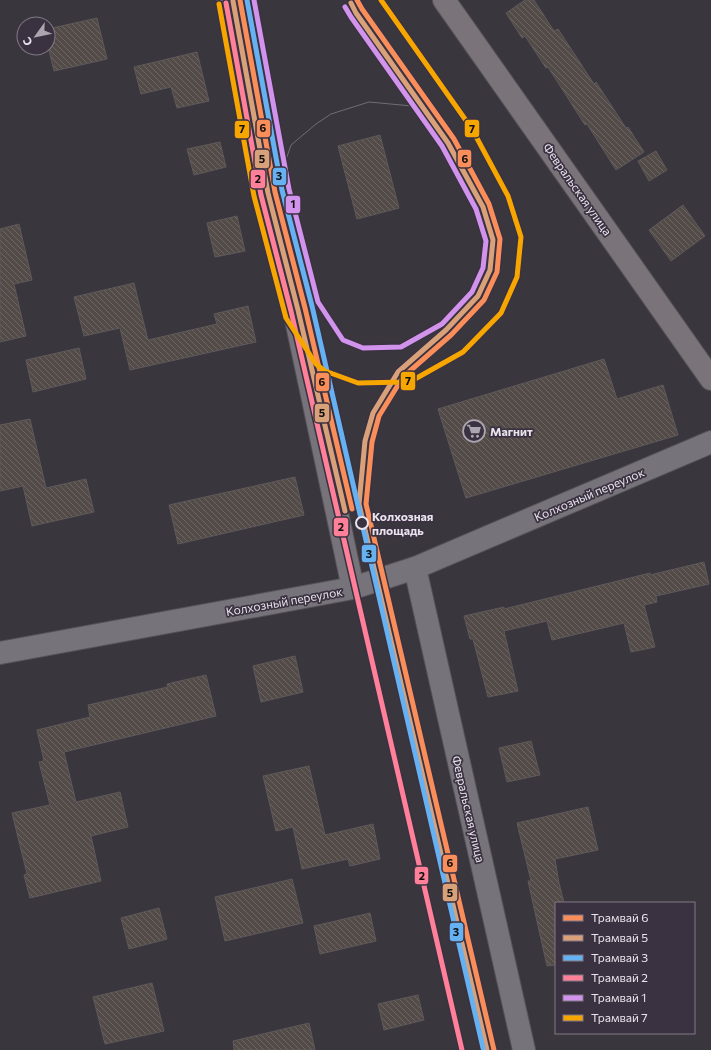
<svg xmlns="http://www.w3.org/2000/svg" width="711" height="1050" viewBox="0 0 711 1050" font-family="Commissioner,sans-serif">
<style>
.building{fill:url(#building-back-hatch);stroke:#5e595a}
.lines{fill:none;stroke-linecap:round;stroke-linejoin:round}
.street-casing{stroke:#565259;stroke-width:24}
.secondary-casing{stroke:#565259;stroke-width:24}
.street{stroke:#76737a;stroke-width:22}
.secondary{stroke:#7b737a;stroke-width:22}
.tram{stroke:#706d73;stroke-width:1}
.tram-1-casing{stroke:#3b3241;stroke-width:8}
.tram-2-casing{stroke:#3b3241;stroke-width:8}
.tram-3-casing{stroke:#3b3241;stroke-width:8}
.tram-4-casing{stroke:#3b3241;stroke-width:8}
.tram-5-casing{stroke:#3b3241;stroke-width:8}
.tram-6-casing{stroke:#3b3241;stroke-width:8}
.tram-1{stroke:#fa8e5a;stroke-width:5}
.tram-2{stroke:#d9a179;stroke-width:5}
.tram-3{stroke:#66b1f2;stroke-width:5}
.tram-4{stroke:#ff8098;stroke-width:5}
.tram-5{stroke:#d193ec;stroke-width:5}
.tram-6{stroke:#f7a600;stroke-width:5}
.stop-dot{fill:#3b3241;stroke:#e9e3ed;stroke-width:2}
.labels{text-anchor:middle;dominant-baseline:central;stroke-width:3.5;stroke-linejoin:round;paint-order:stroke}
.street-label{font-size:12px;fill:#e9e3ed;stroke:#3b3241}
.poi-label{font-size:12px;font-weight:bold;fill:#e9e3ed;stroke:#3b3241;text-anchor:start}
.stop-label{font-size:12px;font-weight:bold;fill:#e9e3ed;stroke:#3b3241;text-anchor:start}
.line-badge{stroke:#3b3241;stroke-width:1.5}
.pale-badge-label{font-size:11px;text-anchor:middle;font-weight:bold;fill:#111}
</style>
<defs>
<pattern id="building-back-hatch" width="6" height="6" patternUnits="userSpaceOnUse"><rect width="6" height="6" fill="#534b48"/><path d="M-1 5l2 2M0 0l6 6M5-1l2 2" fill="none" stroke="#6c6563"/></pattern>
</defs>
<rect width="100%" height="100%" fill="#3a363e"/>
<g class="building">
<polygon points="525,0 534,0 554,31 558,29 594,84 596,82 626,128 628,127 644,152 616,170 587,124 585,125 548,67 546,68 525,36 522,38 506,13"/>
<polygon points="97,18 107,59 54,71 48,46 48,29"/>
<polygon points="197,52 209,101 177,108 171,87 141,94 134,67"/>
<polygon points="380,135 399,208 357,219 338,146"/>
<polygon points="220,142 226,167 194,175 187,149"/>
<polygon points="656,151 667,170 649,181 638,161"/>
<polygon points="683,205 705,236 671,261 649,230"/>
<polygon points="237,216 245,251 215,257 207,223"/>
<polygon points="19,224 32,280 14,284 26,336 0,342 0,229"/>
<polygon points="134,283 148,340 217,324 214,314 248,306 256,342 130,370 120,328 84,336 74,297"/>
<polygon points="79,348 86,379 33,392 26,360"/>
<polygon points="604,359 617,399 663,385 678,435 466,498 438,409"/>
<polygon points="30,419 46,488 86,479 94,512 32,526 23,486 0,491 0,425"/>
<polygon points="295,477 304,515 178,544 169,505"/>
<polygon points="704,562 709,584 656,596 657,602 644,605 655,647 631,652 624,623 552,640 547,621 504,631 518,691 488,697 473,639 470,639 464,616 504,607 504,609 650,573 650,575"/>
<polygon points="295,656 303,692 261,702 253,666"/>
<polygon points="206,675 216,716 64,752 76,802 120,792 128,827 91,836 101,881 30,898 24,875 27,874 12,813 50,805 39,762 44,761 37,730 90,717 88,705 168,687 167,684"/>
<polygon points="531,741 540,775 507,782 499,748"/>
<polygon points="309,766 325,835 373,824 380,859 350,866 348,859 302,869 293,827 276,831 263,776"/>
<polygon points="588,807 598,850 555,859 559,883 564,903 556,903 556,965 547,966 528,881 531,881 517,823"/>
<polygon points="292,879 303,923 225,941 215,897"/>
<polygon points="159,908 167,939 129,949 121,918"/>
<polygon points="370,913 376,941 320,954 314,926"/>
<polygon points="152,983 164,1031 105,1044 93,997"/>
<polygon points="418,995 424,1020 384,1030 378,1004"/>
<polygon points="309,1023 315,1050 234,1050 233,1041"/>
</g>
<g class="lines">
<g class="street-casing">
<g id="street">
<polyline points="228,0 353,588"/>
<polyline points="415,568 524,1050"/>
<polyline points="0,653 353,588 415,568 711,442"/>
</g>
</g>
<g class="secondary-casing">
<polyline id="secondary" points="444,0 711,379"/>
</g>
<use href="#street" class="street"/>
<use href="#secondary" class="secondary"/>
<polyline class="tram" points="275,192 291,145 316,124 331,114 369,102 412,106 454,139"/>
<g class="tram-1-casing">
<g id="tram-1">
<polyline points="240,0 275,192 305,308 352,509"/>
<polyline points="357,0 362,9 454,139 489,204 500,239 497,272 484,300 451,335 403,377 379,416 372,442 366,504 494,1050"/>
</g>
</g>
<g class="tram-2-casing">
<g id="tram-2">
<polyline points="233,1 268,193 298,310 345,511"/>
<polyline points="351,3 356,13 448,143 483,207 493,240 490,270 478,296 446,330 398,372 373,413 365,441 359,504 487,1050"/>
</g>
</g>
<g class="tram-3-casing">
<polyline id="tram-3" points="247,0 282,190 312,306 483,1048"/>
</g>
<g class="tram-4-casing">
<polyline id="tram-4" points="226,3 261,195 291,311 462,1050"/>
</g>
<g class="tram-5-casing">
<polyline id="tram-5" points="254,0 289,189 318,302 343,340 363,348 401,347 442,324 472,292 483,268 486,241 476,209 442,146 351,17 345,7"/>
</g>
<g class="tram-6-casing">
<polyline id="tram-6" points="219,4 254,196 286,318 316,364 325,371 358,383 405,382 415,379 463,352 501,313 517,277 521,237 508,196 472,129 381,0"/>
</g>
<use href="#tram-1" class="tram-1"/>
<use href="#tram-2" class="tram-2"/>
<use href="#tram-3" class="tram-3"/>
<use href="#tram-4" class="tram-4"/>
<use href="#tram-5" class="tram-5"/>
<use href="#tram-6" class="tram-6"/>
</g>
<defs>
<g id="supermarket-ring" transform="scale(1.15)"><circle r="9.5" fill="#3b3241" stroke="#aca6b0" stroke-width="1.5"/><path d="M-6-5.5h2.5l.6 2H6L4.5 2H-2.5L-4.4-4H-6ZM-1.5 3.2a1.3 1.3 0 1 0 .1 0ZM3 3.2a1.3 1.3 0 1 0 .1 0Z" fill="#aca6b0"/></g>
</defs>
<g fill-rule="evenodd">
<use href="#supermarket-ring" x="474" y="431"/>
</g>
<circle class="stop-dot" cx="362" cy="523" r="6"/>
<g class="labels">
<g class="street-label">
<text transform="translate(578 189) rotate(55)">Февральская улица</text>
<text transform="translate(589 494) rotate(-23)">Колхозный переулок</text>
<text transform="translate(284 601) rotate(-10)">Колхозный переулок</text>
<text transform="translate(469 809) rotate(77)">Февральская улица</text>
</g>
<g class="poi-label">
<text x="490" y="431">Магнит</text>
</g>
<g class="stop-label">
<text x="372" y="516">Колхозная<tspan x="372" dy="14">площадь</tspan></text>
</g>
</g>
<g class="line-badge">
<rect x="256" y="119" width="15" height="19" rx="4" fill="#fa8e5a"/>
<rect x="464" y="119" width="16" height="19" rx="4" fill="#f7a600"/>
<rect x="234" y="120" width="16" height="19" rx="4" fill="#f7a600"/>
<rect x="457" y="149" width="15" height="19" rx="4" fill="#fa8e5a"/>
<rect x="254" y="149" width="16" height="20" rx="4" fill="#d9a179"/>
<rect x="272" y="167" width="15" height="19" rx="4" fill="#66b1f2"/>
<rect x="250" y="169" width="16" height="20" rx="4" fill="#ff8098"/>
<rect x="285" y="195" width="16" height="19" rx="4" fill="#d193ec"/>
<rect x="400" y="371" width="16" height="20" rx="4" fill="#f7a600"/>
<rect x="315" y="372" width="15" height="20" rx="4" fill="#fa8e5a"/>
<rect x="314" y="403" width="16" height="20" rx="4" fill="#d9a179"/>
<rect x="333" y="517" width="16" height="20" rx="4" fill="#ff8098"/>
<rect x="361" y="544" width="16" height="19" rx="4" fill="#66b1f2"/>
<rect x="442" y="854" width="16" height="19" rx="4" fill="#fa8e5a"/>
<rect x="414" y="866" width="15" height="19" rx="4" fill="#ff8098"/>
<rect x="442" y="883" width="16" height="19" rx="4" fill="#d9a179"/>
<rect x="449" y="922" width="15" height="20" rx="4" fill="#66b1f2"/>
</g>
<g class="pale-badge-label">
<text x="263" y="132">6</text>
<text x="472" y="133">7</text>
<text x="242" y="133">7</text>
<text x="465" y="163">6</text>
<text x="262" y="163">5</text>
<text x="279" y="180">3</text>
<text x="258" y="183">2</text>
<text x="293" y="208">1</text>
<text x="408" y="385">7</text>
<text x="322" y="386">6</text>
<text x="322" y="417">5</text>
<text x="341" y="531">2</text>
<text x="369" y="558">3</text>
<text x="450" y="867">6</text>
<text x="422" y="880">2</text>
<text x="450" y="897">5</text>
<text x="456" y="936">3</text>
</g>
<rect x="555" y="902" width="140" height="132" fill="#3b3241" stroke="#817986"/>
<rect x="563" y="915" width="20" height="6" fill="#fa8e5a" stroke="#817986"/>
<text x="591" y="922" font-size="12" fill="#e9e3ed">Трамвай 6</text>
<rect x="563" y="935" width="20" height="6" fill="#d9a179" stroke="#817986"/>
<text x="591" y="942" font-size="12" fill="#e9e3ed">Трамвай 5</text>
<rect x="563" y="955" width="20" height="6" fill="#66b1f2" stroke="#817986"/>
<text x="591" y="962" font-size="12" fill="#e9e3ed">Трамвай 3</text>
<rect x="563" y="975" width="20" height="6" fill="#ff8098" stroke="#817986"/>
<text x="591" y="982" font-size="12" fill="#e9e3ed">Трамвай 2</text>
<rect x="563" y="995" width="20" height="6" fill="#d193ec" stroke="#817986"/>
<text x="591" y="1002" font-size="12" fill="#e9e3ed">Трамвай 1</text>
<rect x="563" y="1015" width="20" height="6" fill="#f7a600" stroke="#817986"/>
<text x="591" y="1022" font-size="12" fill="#e9e3ed">Трамвай 7</text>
<g transform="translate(36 36) rotate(237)"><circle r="19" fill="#3b3241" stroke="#817986"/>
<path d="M0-3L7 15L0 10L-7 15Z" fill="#aca6b0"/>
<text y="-6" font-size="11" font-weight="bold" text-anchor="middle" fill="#e9e3ed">С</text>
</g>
</svg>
